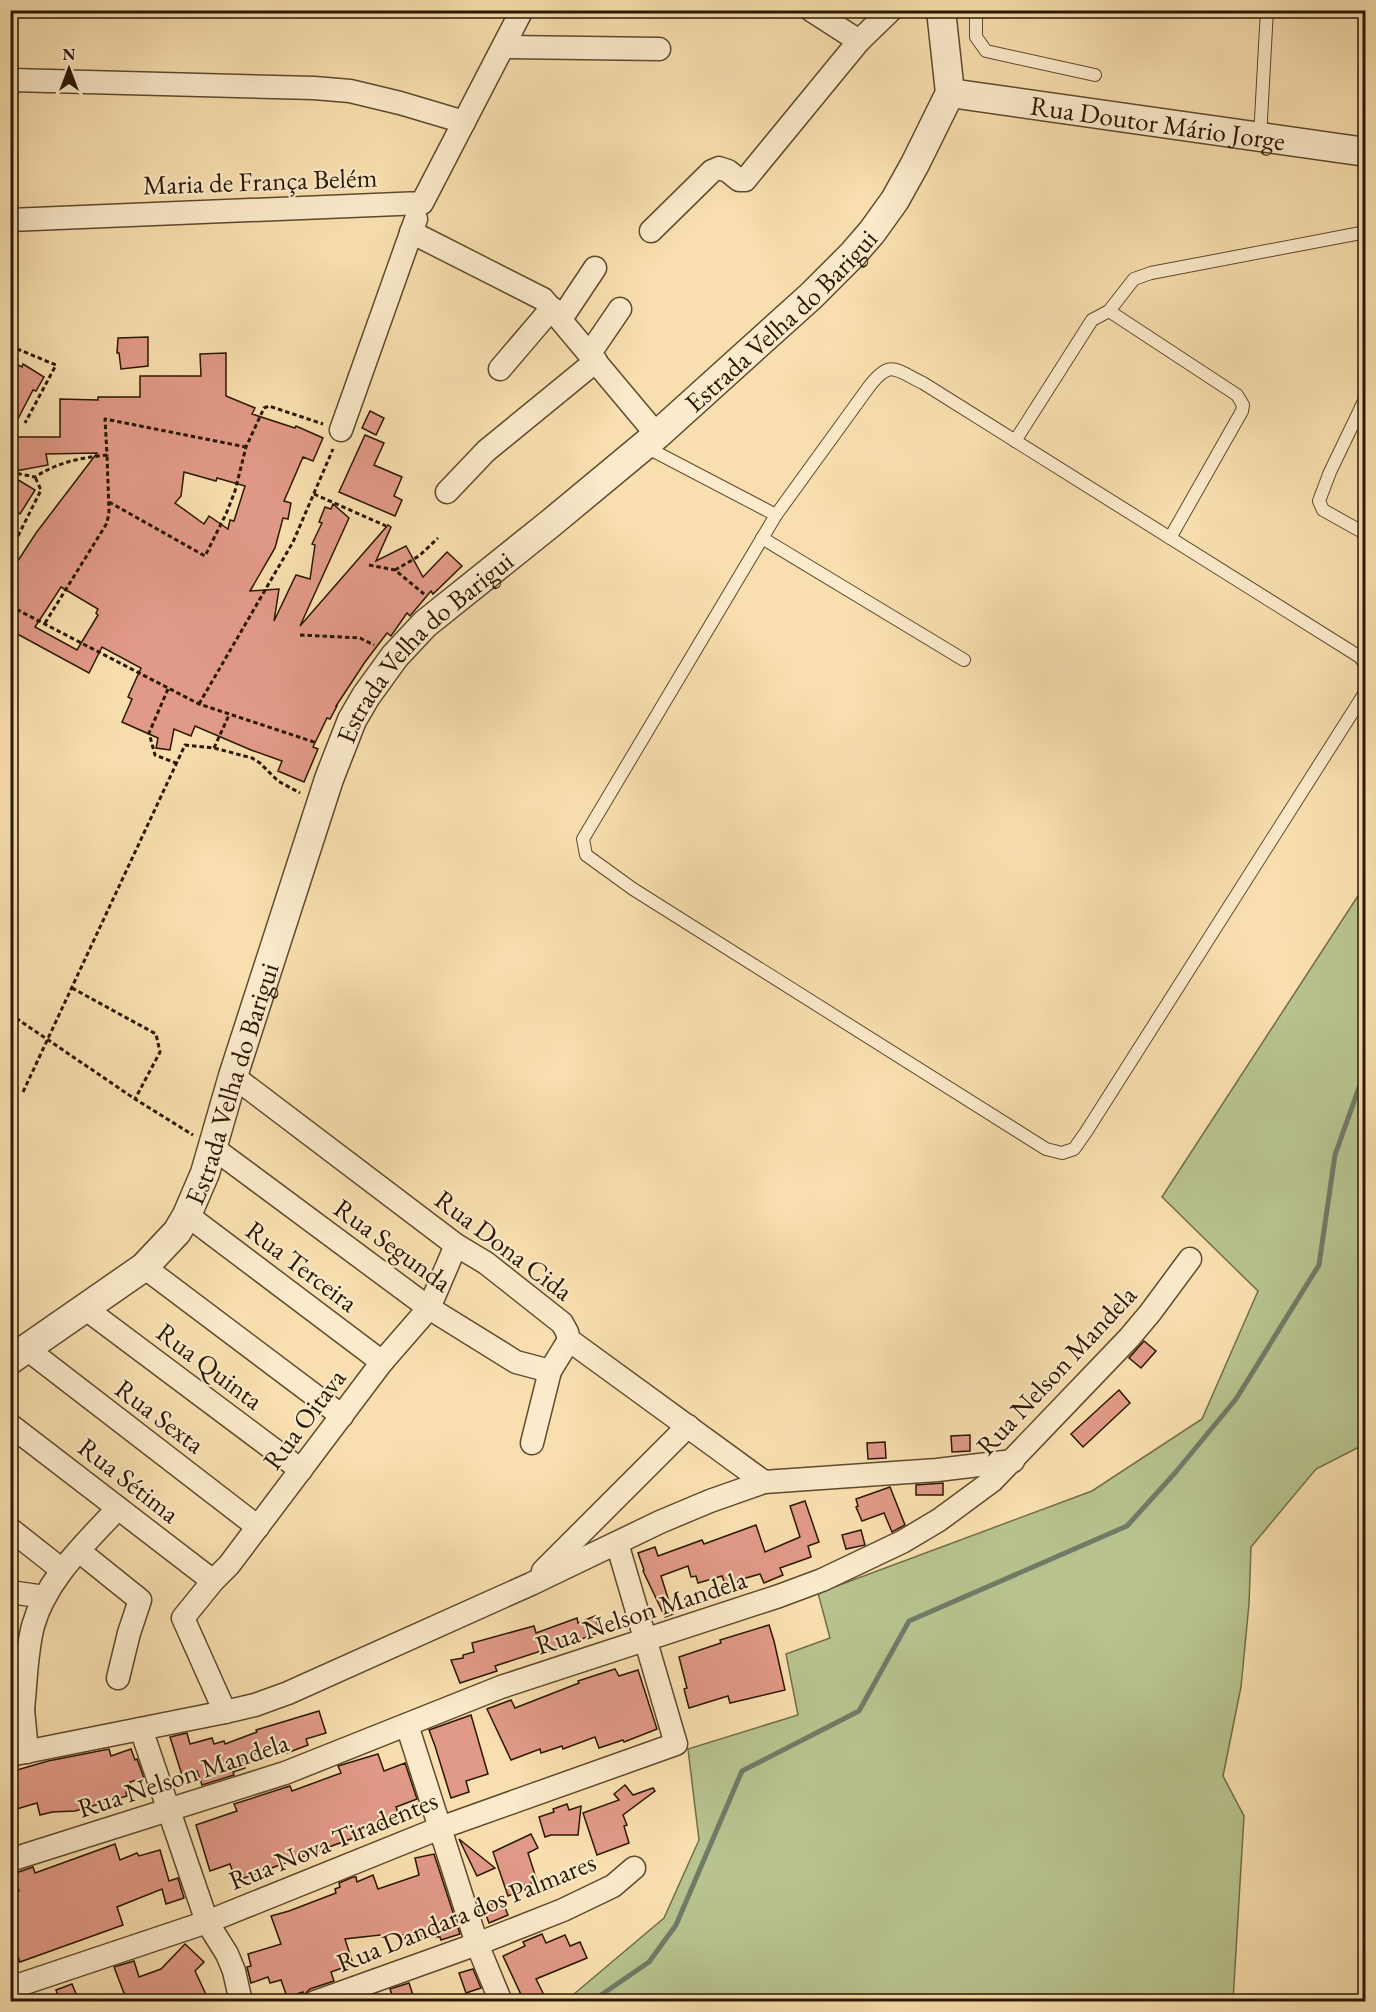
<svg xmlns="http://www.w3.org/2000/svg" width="1376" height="2012" viewBox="0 0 1376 2012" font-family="'EB Garamond',serif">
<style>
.green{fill:#b8c38f;stroke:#716e48;stroke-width:1.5}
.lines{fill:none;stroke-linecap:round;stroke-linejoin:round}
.stream{stroke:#707b66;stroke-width:5}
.building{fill:#e29a88;stroke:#2a1802;stroke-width:1.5;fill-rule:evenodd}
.service-casing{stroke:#5e4a2d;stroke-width:14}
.minor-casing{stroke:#5e4a2d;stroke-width:25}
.tertiary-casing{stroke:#5e4a2d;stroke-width:31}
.path{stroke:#2a1802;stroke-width:3;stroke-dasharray:4.5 3;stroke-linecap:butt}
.service{stroke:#fbeacb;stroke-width:12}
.minor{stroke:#fbeacb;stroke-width:22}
.tertiary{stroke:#fbeacb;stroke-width:28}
.labels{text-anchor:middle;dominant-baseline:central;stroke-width:4.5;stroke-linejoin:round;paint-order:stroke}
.street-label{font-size:27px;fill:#2a1802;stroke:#fbeacb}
</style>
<rect width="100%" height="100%" fill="#f9dfaf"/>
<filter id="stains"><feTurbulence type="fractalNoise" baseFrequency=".00333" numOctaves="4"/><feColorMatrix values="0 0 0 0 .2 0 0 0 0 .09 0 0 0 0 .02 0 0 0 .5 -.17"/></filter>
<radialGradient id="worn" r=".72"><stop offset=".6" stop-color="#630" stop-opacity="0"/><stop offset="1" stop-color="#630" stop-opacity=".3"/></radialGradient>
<polygon class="green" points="1365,885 1365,1444 1316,1469 1251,1547 1249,1604 1241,1687 1223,1776 1244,1816 1233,2001 561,2002 574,1994 664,1918 699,1840 688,1749 798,1715 786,1654 830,1638 818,1593 1092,1491 1202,1419 1258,1291 1162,1197"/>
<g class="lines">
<polyline class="stream" points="591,2002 649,1962 676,1925 742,1771 859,1711 909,1621 1127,1526 1175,1473 1236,1399 1319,1265 1335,1155 1366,1068"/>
</g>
<g class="building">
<polygon points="148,337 148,366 121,369 119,353 117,353 118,338"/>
<path d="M 226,353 L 226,396 L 255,408 L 252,414 L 295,428 L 296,426 L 323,438 L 313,461 L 303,457 L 284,501 L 291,503 L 288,519 L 283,518 L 275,548 L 250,591 L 279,589 L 274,621 L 296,575 L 310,579 L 315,545 L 312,544 L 322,523 L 319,522 L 325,507 L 331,509 L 333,504 L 349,518 L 300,626 L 388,525 L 391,527 L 376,561 L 406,546 L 423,577 L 447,552 L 462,566 L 433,594 L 431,591 L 410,616 L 407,613 L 391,636 L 387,633 L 365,662 L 336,706 L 337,706 L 330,719 L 327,718 L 313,747 L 318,749 L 304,782 L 278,771 L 282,761 L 251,750 L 195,726 L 191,736 L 174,729 L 170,750 L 156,748 L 158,738 L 122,722 L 132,699 L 128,697 L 141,668 L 102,647 L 89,673 L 10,630 L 10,573 L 36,533 L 97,453 L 46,454 L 48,465 L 10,472 L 10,437 L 60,437 L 60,399 L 98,400 L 98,397 L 140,397 L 140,376 L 201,376 L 200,354 ZM 184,472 L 216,481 L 217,478 L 245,486 L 234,521 L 230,520 L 228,529 L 209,516 L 204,524 L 175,503 L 181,496 ZM 61,587 L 98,609 L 96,613 L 98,615 L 77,650 L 35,627 Z"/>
<polygon points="10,361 22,367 23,364 44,377 36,391 33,390 10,434"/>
<polygon points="370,411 384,418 376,435 362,428"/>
<polygon points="365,435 384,443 374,465 402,477 394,496 402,500 395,516 339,492"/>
<polygon points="10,475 35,490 20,514 10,507"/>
<polygon points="1144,1341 1156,1351 1141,1368 1129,1358"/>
<polygon points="1119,1390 1130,1403 1083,1447 1071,1434"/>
<polygon points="970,1435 970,1451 952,1452 951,1436"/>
<polygon points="885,1442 886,1458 868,1459 867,1443"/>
<polygon points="943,1483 943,1495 916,1495 916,1485"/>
<polygon points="890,1487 905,1525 892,1532 884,1513 862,1521 856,1507 858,1506 856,1499"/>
<polygon points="805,1501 819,1542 808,1546 811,1557 780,1568 783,1575 764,1583 760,1574 725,1584 722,1576 698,1583 696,1576 691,1577 688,1566 661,1576 673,1614 665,1617 643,1571 644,1570 638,1553 655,1547 658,1556 702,1540 704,1544 756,1525 765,1552 800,1537 790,1506"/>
<polygon points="861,1530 865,1545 846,1549 842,1535"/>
<polygon points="595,1616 600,1632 545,1653 544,1650 495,1666 497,1671 460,1683 451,1660 463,1658 463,1655 474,1652 472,1643 534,1626 536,1633 577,1618 578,1623"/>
<polygon points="769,1625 774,1641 785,1690 730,1703 728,1696 689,1708 684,1689 687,1688 679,1657 721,1643 720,1640"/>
<polygon points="615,1669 619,1676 638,1670 657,1729 624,1742 623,1740 599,1748 595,1737 563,1749 562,1746 541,1753 540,1749 511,1760 487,1709 511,1700 515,1708 579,1683 578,1681"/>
<polygon points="319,1711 326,1733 306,1739 308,1745 287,1753 284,1745 259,1752 241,1759 245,1768 233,1772 234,1775 202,1785 197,1771 182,1775 170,1737 187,1733 190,1744 212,1738 214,1744 224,1741 225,1744 257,1732 256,1730"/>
<polygon points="471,1715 488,1774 466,1781 469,1792 451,1798 435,1746 429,1730"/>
<polygon points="109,1749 111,1756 131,1749 135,1760 137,1759 144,1778 130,1782 133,1790 126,1792 127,1796 75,1811 52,1812 40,1815 37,1803 10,1811 10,1772 48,1761"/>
<polygon points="378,1754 384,1771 405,1763 417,1799 396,1807 400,1818 357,1832 359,1836 236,1881 230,1864 210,1871 196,1825 237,1811 234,1804 290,1786 292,1791 341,1773 338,1766"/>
<polygon points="625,1785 633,1795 653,1788 655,1791 623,1815 627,1825 624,1826 629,1843 597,1855 583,1813 619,1800 614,1794"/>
<polygon points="567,1804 569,1810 581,1806 578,1835 551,1835 545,1837 539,1817 554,1812 553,1809"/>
<polygon points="531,1834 538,1848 528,1853 537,1881 523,1886 525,1889 508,1896 493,1852"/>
<polygon points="459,1839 495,1868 477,1876"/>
<polygon points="115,1844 120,1860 137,1853 139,1856 160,1850 169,1881 178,1878 184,1898 166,1904 162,1889 117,1907 123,1925 20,1962 10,1937 10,1894 19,1891 13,1874 33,1867 35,1873"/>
<polygon points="434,1854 460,1934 441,1940 440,1937 403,1935 397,1938 394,1932 381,1937 380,1935 345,1939 353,1964 331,1972 334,1981 310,1989 303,1996 303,1992 287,1997 281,1980 270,1983 268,1977 251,1983 247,1967 251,1966 248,1954 281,1944 271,1916 289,1911 336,1893 335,1889 340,1887 339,1883 353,1877 356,1877 357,1882 373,1875 378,1889 419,1875 415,1858"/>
<polygon points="502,1900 508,1915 489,1923 483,1907"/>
<polygon points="542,1934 546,1943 565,1935 570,1946 580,1942 587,1958 536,1979 545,1997 535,2001 524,2001 503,1956 525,1946 523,1942"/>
<polygon points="185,1944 204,1962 195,1971 209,2001 127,2001 114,1967 134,1961 139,1977 161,1969"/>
<polygon points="473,1969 481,1988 466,1993 459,1973"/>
<polygon points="409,1983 415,2001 394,2001 390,1989"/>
<polygon points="72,1984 79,2001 60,2001 56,1990"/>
</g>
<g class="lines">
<g class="service-casing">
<g id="service">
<polyline points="979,10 976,14 976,37 986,51 1095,75"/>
<polyline points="1260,137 1267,10"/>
<polyline points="1109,311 1237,395 1243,405 1242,411 1170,538"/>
<polyline points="1366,397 1330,472 1319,501 1323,510 1366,534"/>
<polyline points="1015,441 1092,320 1109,311 1134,279 1151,273 1366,232"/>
<polyline points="644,446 776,515"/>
<polyline points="762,538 964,660"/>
<path d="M 1366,666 L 1360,657 L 923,383 C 894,369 890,359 868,388 L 776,515 L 583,839 L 586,855 L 633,889 L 1046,1149 L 1062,1153 L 1074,1149 L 1086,1132 L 1366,691"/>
</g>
</g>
<g class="minor-casing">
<g id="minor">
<polyline points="811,10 859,41"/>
<polyline points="504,47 659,49"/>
<polyline points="10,85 12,80 314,88 350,91 400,103 464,122"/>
<polyline points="10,220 422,203 522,10"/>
<polyline points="651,231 712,171 719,168 728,171 739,180 745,180 859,41 891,10"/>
<polyline points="411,232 543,299 657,435"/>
<polyline points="561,319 595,268"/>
<polyline points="590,353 620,309"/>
<polyline points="500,369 552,308"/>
<polyline points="341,430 416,219"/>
<polyline points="447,492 486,451 596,361"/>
<polyline points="233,1076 456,1245 486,1263 562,1323 567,1332 569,1340 764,1482"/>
<polyline points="212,1147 429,1308 516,1362 550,1371"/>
<polyline points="187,1215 382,1362"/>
<polyline points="144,1267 342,1416"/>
<polyline points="86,1309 301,1470"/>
<polyline points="27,1349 258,1527"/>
<polyline points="10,1425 213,1581"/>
<polyline points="532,1443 550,1371 569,1340"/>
<polyline points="10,1529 62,1570"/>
<polyline points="79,1551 140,1600 129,1633 118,1678"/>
<polyline points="543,1571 688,1426"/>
<polyline points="10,1592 45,1597"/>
<path d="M 10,1709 L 23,1709 C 26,1682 26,1653 33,1626 C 46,1579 86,1543 118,1508"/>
<polyline points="23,1709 27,1752"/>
<polyline points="225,1712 183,1618 213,1581 229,1565 382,1362 429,1308 456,1245"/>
<polyline points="407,1725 477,1944 501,2002"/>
<polyline points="141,1729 207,1922 227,1954 234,1971 241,2002"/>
<polyline points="10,1755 225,1712 255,1705 288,1693 531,1584 660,1522 710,1501 764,1482 937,1470 1013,1461"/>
<polyline points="10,1860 285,1773 501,1687 779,1596 822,1580 902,1542 939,1520 992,1481 1129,1338 1150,1313 1190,1259"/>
<polyline points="10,1988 207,1922 440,1828 676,1744 617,1543"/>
<polyline points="315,2002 477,1944 563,1910 613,1886 634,1868"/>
</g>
</g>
<g class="tertiary-casing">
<g id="tertiary">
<path id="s1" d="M 950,93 L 1366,152"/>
<path id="s2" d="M 10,1360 L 144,1267 L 177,1232 L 187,1215 L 205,1173 L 233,1076 L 329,779 L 352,720 L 366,696 L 395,656 L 425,624 L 551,523 L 657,435 L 811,296 L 853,254 L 872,232 L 895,200 L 915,164 L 950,93 L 941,10"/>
</g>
</g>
<g class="path">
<polyline points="10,346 56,365 25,423"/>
<path d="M 10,472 L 35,477 C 59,462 79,458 107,455 L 105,419 L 246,447"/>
<polyline points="314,494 386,526"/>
<polyline points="109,502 205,556 226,514 235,491 246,447 264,408 269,406 323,424"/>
<polyline points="18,536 41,490 35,477"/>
<polyline points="369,565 395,570 424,594"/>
<polyline points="395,570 419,556 438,538"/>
<polyline points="10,606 199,704 317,743"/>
<polyline points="45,623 107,523 109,512 107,455"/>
<polyline points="300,635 360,638 374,645"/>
<polyline points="168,689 149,733 155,755 176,763"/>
<polyline points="199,704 293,542 333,449"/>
<polyline points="214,748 229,715"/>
<polyline points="72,988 156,1034 160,1052 135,1099"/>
<polyline points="10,1014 135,1099 193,1135"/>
<polyline points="23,1092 185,745 214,748 252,758 260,763 278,781 300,793"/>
</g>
<use href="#service" class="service"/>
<use href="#minor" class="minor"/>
<use href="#tertiary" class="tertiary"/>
</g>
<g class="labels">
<g class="street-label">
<text stroke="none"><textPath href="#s1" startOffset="210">Rua Doutor Mário Jorge</textPath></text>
<text transform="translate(260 181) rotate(-2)">Maria de França Belém</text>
<text stroke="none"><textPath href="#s2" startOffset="1342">Estrada Velha do Barigui</textPath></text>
<text stroke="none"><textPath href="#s2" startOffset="856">Estrada Velha do Barigui</textPath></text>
<text stroke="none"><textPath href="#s2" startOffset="370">Estrada Velha do Barigui</textPath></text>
<text transform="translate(393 1245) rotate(36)">Rua Segunda</text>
<text transform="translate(504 1245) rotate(37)">Rua Dona Cida</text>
<text transform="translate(302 1266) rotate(37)">Rua Terceira</text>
<text transform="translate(210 1366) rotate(37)">Rua Quinta</text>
<text transform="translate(1056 1370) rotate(-47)">Rua Nelson Mandela</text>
<text transform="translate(160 1416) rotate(37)">Rua Sexta</text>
<text transform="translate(304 1419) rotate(-53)">Rua Oitava</text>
<text transform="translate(129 1480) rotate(38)">Rua Sétima</text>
<text transform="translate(641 1612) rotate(-18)">Rua Nelson Mandela</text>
<text transform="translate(183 1775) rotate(-18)">Rua Nelson Mandela</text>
<text transform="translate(333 1840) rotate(-22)">Rua Nova Tiradentes</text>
<text transform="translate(466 1912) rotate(-22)">Rua Dandara dos Palmares</text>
</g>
</g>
<rect width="1376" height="2012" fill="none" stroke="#f9dfaf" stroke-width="36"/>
<rect x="12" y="12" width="1352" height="1988" fill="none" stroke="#2a1802" stroke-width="3"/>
<rect x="18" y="18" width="1340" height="1976" fill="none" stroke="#2a1802" stroke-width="1.5"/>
<g transform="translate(69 69)" stroke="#fbeacb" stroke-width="4.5" paint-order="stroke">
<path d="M0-4.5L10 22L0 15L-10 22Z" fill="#2a1802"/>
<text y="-9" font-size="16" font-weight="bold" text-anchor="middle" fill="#2a1802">N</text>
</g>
<rect width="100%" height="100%" filter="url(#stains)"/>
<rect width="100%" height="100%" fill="url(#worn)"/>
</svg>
